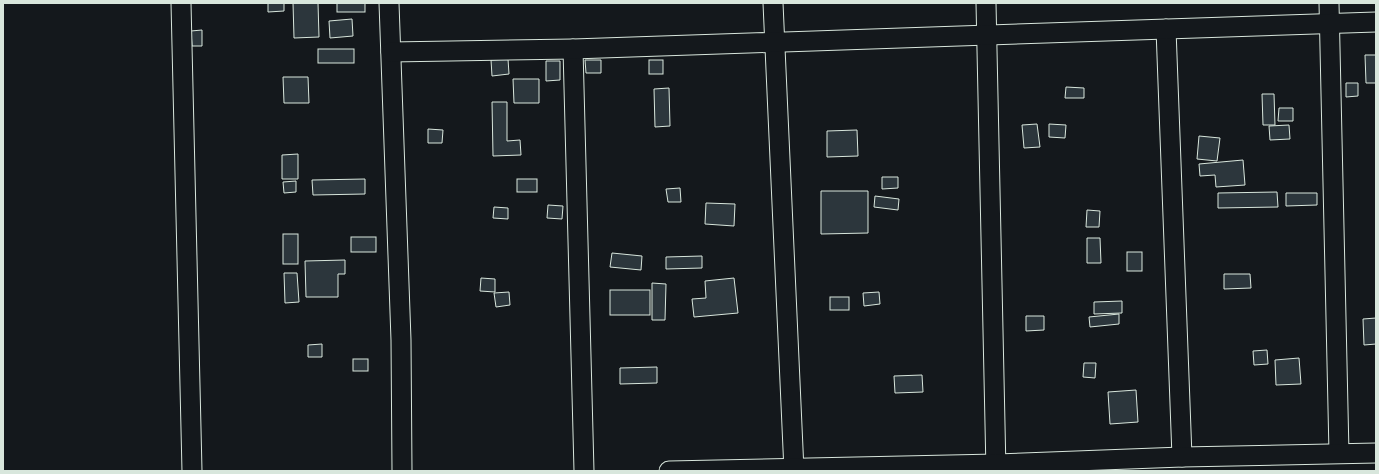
<svg xmlns="http://www.w3.org/2000/svg" width="1379" height="474" viewBox="0 0 1379 474" font-family="Inter,sans-serif">
<style>
.building{fill:#2c363c;stroke:#d8e6dc}
.lines{fill:none;stroke-linecap:round;stroke-linejoin:round}
.street-casing{stroke:#d8e6dc;stroke-width:21}
.street{stroke:#14181c;stroke-width:19}
</style>
<rect width="100%" height="100%" fill="#14181c"/>
<g class="building">
<polygon points="268,3 284,3 284,11 268,12"/>
<polygon points="293,3 318,3 319,37 294,38"/>
<rect x="337" y="3" width="28" height="9"/>
<polygon points="352,19 353,36 330,38 329,21"/>
<polygon points="202,30 202,46 192,46 191,31"/>
<rect x="318" y="49" width="36" height="14"/>
<polygon points="1365,55 1376,55 1376,83 1366,83"/>
<polygon points="508,59 509,74 492,76 491,60"/>
<polygon points="585,60 601,60 601,73 586,73"/>
<rect x="649" y="60" width="14" height="14"/>
<polygon points="546,61 560,61 560,80 546,81"/>
<polygon points="283,77 308,77 309,103 284,103"/>
<polygon points="513,79 539,79 539,103 514,103"/>
<polygon points="1346,83 1358,83 1358,96 1346,97"/>
<polygon points="1066,87 1084,88 1084,98 1065,98"/>
<polygon points="669,88 670,126 655,127 654,89"/>
<polygon points="1262,94 1274,94 1275,125 1263,125"/>
<polygon points="492,102 507,102 507,141 520,140 521,155 493,156"/>
<polygon points="1279,108 1293,108 1293,121 1278,121"/>
<polygon points="1037,124 1040,147 1024,148 1022,125"/>
<polygon points="1049,124 1066,125 1065,138 1049,137"/>
<polygon points="1289,125 1290,139 1270,140 1269,126"/>
<polygon points="428,129 443,130 442,143 428,143"/>
<polygon points="857,130 858,156 827,157 827,131"/>
<polygon points="1199,136 1220,138 1217,161 1197,159"/>
<polygon points="298,154 298,179 282,179 282,155"/>
<polygon points="1243,160 1245,185 1216,187 1215,175 1200,176 1199,164"/>
<polygon points="882,177 898,177 898,188 882,189"/>
<polygon points="365,179 365,194 313,195 312,180"/>
<rect x="517" y="179" width="20" height="13"/>
<polygon points="296,181 296,192 284,193 283,182"/>
<polygon points="680,188 681,202 668,202 666,189"/>
<polygon points="821,191 868,191 868,233 821,234"/>
<polygon points="1277,192 1278,207 1218,208 1218,193"/>
<polygon points="1286,193 1317,193 1317,205 1286,206"/>
<polygon points="875,196 899,199 898,210 874,207"/>
<polygon points="706,203 735,204 734,226 705,224"/>
<polygon points="548,205 563,206 562,219 547,218"/>
<polygon points="494,207 508,208 508,219 493,218"/>
<polygon points="1087,210 1100,211 1099,227 1086,227"/>
<rect x="283" y="234" width="15" height="30"/>
<rect x="351" y="237" width="25" height="15"/>
<polygon points="1087,238 1100,238 1101,263 1087,263"/>
<rect x="1127" y="252" width="15" height="19"/>
<polygon points="612,253 642,256 641,270 610,267"/>
<polygon points="702,256 702,268 666,269 666,257"/>
<polygon points="345,260 345,274 338,274 338,297 306,297 305,261"/>
<polygon points="284,273 297,273 299,302 285,303"/>
<polygon points="1224,274 1250,274 1251,288 1224,289"/>
<polygon points="481,278 495,279 495,292 480,291"/>
<polygon points="734,278 738,313 694,317 692,299 706,298 705,281"/>
<polygon points="652,283 666,284 665,320 652,320"/>
<rect x="610" y="290" width="40" height="25"/>
<polygon points="509,292 510,305 496,307 494,293"/>
<polygon points="879,292 880,304 864,306 863,293"/>
<rect x="830" y="297" width="19" height="13"/>
<polygon points="1122,301 1122,313 1094,314 1094,302"/>
<polygon points="1119,314 1119,324 1090,327 1089,317"/>
<polygon points="1026,316 1044,316 1044,330 1026,331"/>
<polygon points="1376,318 1376,344 1364,345 1363,319"/>
<polygon points="322,344 322,357 308,357 308,345"/>
<polygon points="1267,350 1268,364 1254,365 1253,351"/>
<polygon points="1299,358 1301,384 1276,385 1275,360"/>
<rect x="353" y="359" width="15" height="12"/>
<polygon points="1084,363 1096,363 1095,378 1083,377"/>
<polygon points="657,367 657,383 620,384 620,368"/>
<polygon points="922,375 923,392 895,393 894,376"/>
<polygon points="1136,390 1138,422 1110,424 1108,392"/>
</g>
<g class="lines">
<g class="street-casing">
<g id="street">
<polyline points="181,3 192,471"/>
<polyline points="389,3 401,340 402,471"/>
<polyline points="773,3 794,471"/>
<polyline points="986,3 996,471"/>
<polyline points="1329,3 1339,453"/>
<polyline points="1166,29 1182,457"/>
<polyline points="573,49 584,471"/>
<polyline points="391,52 573,49 1376,22"/>
<polyline points="669,471 996,464 1182,457 1376,453"/>
</g>
</g>
<use href="#street" class="street"/>
</g>
<rect width="1379" height="474" fill="none" stroke="#d8e6dc" stroke-width="8"/>
</svg>
